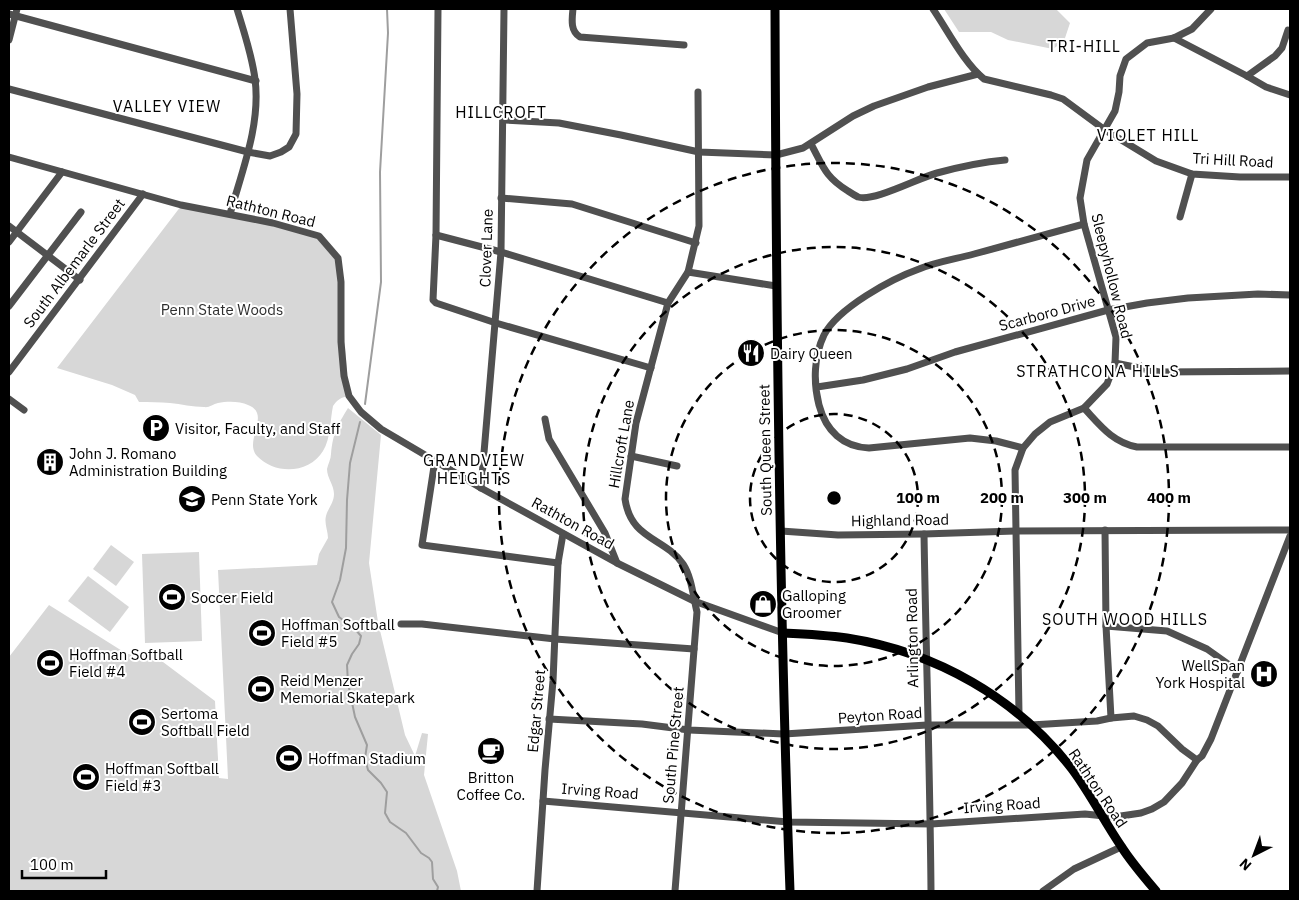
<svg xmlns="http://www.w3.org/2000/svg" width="1299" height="900" viewBox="0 0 1299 900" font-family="'IBM Plex Sans',sans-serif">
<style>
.green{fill:#d7d7d7}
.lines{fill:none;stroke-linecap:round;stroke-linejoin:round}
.stream{stroke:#9e9e9e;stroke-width:2}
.minor{stroke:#505050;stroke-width:7}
.major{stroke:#000;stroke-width:9}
.ring{fill:none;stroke:#000;stroke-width:2.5;stroke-dasharray:9 6}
.labels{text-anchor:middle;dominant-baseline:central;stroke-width:4;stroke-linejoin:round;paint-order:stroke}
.street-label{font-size:15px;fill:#000;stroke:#fff}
.park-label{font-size:15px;fill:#2e2e2e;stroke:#fff}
.poi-label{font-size:15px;fill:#000;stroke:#fff;text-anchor:start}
.neighbourhood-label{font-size:16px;letter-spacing:1px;fill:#000;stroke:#fff}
.centre{fill:#000;stroke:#fff;stroke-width:2.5}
.ring-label{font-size:15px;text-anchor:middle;font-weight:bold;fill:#000;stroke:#fff;stroke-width:4;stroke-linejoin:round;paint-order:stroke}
</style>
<rect width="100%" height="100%" fill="#fff"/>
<g class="green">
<polygon points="944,9 1056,9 1070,23 1064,41 1053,49 1008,40 991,32 959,32"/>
<path d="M 181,206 L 319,236 L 338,258 L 349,396 C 341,397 337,400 333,406 C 330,420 331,438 323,451 C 309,474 275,475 257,456 C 243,441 272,414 248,405 C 240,401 227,401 218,403 C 213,404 209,408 204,407 C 193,407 181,404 170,403 C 160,402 149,402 139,402 L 135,395 L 112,385 L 57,368 Z"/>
<path d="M 348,408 L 381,435 L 369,563 L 378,622 L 405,735 L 415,756 L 422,733 L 428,734 L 424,775 L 457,871 L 461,891 L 9,891 L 9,657 L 49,605 L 127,654 L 155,656 L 215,701 L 219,778 L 228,779 L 218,570 L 317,565 L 319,554 L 328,538 C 328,531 324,523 326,516 C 328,508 334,503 334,494 C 334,485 327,478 327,469 C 328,464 331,459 331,454 C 333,433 337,426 348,408 Z"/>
<polygon points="111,545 134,562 116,586 93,569"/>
<polygon points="199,552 202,641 145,643 142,554"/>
<polygon points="88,576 129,607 110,632 68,601"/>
</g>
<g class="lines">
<g class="stream">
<polyline points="365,404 381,282 380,172 388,33 387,9"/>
<polyline points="360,422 350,463 347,500 346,548 340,580 332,602 339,617 355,629 361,636 359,644 352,654 347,665 348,683 355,717 367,745 365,758 368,770 381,783 387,792 385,813 390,822 406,833 421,853 429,858 432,862 433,879 438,887 437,891"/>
</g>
<g class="minor">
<polyline points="438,9 436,235 433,300 436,303 496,323 651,368"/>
<path d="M 573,9 C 572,19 570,31 580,37 L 684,45"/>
<path d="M 933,9 C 948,31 964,63 984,79 L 1051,95 L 1063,99 L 1105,130 L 1156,161 L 1192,174 L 1240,177 L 1290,177"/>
<polyline points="9,14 256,81"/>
<polyline points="1174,38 1247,76 1266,87 1290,95"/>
<polyline points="9,40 17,9"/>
<polyline points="1247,76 1275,56 1282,48 1288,30"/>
<polyline points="9,89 248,152 270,156 281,152 289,147 296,134 297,94 290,9"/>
<polyline points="504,120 559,123 621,135 699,152 776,155 803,148 853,116 874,106 928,87 978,74"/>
<path d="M 811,144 C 823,166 825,177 848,191 C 851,193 854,195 858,197 C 874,202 918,178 937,173 C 959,167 982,162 1005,160"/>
<polyline points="9,157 181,205 273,223 319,236 338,258 341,282 341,342 344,376 349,396 361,412 381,429 481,488 617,563 694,601 783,633"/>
<polyline points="501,198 572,204 696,243"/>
<path d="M 230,214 C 242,171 261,124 255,79 C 252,55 244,32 237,9"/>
<polyline points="1180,217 1192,174"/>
<polyline points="9,226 80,280"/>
<polyline points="436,235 501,252 668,303"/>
<polyline points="9,242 62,172"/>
<polyline points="688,272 776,286"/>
<polyline points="9,306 81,212"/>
<polyline points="1115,363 1159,372 1290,371"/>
<polyline points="9,372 143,194"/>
<polyline points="817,387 863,380 907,369 955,352 1108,310 1147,303 1188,298 1258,294 1290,295"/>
<polyline points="9,399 24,410"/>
<path d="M 1084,408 C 1100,425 1112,442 1137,447 L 1290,447"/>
<polyline points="545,419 549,439 605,533 617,563"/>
<path d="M 1023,448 L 996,441 L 970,438 L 869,448 C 843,447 826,431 819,405 C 813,382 814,356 824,335 C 838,308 891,279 919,269 C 936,262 956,259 974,254 C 1010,244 1047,234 1084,224"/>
<polyline points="631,456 677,466"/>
<polyline points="435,460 422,545 558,563"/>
<polyline points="481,488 501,252 504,9"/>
<polyline points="1105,530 1106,626 1111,718"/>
<polyline points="781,531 838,535 924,534 1015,531 1290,530"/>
<path d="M 924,534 C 926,653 930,772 931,891"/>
<polyline points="401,624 422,624 555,639 694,649"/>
<polyline points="1106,626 1167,631 1207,649 1238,671"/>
<polyline points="1019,714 1015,470 1023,448 1035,434 1050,422 1084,408 1107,384 1115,363 1116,337 1084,224 1080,198 1087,160 1115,111 1119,92 1120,76 1126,59 1147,43 1174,38 1192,29 1211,9"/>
<polyline points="549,719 642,724 689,730 784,734 927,725 1031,725 1097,721 1111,718 1134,716 1147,720 1158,726 1182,749 1197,760"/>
<polyline points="543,801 788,822 931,824 1085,814 1114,817 1141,813 1152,809 1164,802 1182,783 1197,760 1202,756 1211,739 1290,536"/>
<polyline points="537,891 545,770 553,681 558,563 563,534"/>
<path d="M 675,891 L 697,612 C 693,596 692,578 683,564 C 664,537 631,540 625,499 L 636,423 L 668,303 L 688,272 L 699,226 L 698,92"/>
<polyline points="1043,891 1074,869 1121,847"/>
</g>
<g class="major">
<path d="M 775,9 C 776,303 779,597 790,891"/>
<path d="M 783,633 C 805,634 826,635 847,638 C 936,652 1017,698 1072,769 C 1090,793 1104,821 1121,846 C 1131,862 1144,877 1156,891"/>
</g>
</g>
<g class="ring">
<circle cx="834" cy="498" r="84"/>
<circle cx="834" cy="498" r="168"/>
<circle cx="834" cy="498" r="251"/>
<circle cx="834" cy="498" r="335"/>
</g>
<defs>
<g id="restaurant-disc" transform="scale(1.4375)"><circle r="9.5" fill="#000" stroke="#fff"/><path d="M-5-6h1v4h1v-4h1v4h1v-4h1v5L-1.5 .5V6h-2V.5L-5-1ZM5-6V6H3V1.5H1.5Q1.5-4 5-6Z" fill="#fff"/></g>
<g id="parking-disc" transform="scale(1.4375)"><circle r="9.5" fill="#000" stroke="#fff"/><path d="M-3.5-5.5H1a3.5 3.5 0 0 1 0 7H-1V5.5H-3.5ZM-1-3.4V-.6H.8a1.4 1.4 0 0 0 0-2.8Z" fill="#fff"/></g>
<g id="building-disc" transform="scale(1.4375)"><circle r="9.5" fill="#000" stroke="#fff"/><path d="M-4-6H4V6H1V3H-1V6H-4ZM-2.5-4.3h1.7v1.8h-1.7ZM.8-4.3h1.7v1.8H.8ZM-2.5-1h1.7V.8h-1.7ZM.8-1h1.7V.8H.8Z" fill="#fff"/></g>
<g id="university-disc" transform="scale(1.4375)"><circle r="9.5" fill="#000" stroke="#fff"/><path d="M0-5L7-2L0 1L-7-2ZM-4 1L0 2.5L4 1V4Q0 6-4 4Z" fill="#fff"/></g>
<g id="stadium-disc" transform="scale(1.4375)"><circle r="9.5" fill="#000" stroke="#fff"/><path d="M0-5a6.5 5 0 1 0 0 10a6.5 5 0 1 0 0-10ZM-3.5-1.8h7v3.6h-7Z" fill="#fff"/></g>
<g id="shop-disc" transform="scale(1.4375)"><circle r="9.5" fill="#000" stroke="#fff"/><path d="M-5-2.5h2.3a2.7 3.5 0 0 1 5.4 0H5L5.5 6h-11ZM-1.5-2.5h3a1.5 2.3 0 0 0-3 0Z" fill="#fff"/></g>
<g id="hospital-disc" transform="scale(1.4375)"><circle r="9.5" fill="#000" stroke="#fff"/><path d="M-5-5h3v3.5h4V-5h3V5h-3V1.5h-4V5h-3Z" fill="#fff"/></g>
<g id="cafe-disc" transform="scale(1.4375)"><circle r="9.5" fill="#000" stroke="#fff"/><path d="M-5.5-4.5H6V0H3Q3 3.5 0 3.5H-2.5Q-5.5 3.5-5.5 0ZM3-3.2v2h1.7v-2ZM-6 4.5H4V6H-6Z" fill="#fff"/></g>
</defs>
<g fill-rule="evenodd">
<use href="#restaurant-disc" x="751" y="353"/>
<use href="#parking-disc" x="156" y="428"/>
<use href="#building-disc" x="50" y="462"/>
<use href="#university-disc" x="192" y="499"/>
<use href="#stadium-disc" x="172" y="597"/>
<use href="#shop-disc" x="763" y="604"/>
<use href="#stadium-disc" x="262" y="633"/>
<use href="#stadium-disc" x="50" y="663"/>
<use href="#hospital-disc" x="1264" y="674"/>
<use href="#stadium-disc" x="261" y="689"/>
<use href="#stadium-disc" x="142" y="722"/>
<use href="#cafe-disc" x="491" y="751"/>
<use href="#stadium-disc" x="289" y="758"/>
<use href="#stadium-disc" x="86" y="777"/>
</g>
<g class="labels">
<g class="street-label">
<text transform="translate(1233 160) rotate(3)">Tri Hill Road</text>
<text transform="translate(271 211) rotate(14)">Rathton Road</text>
<text transform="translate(486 248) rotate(-88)">Clover Lane</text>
<text transform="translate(74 263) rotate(-53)">South Albemarle Street</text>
<text transform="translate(1112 276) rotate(76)">Sleepyhollow Road</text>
<text transform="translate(1047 313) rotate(-15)">Scarboro Drive</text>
<text transform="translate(621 444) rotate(-80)">Hillcroft Lane</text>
<text transform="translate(765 450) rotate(-91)">South Queen Street</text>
<text transform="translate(900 520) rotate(-1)">Highland Road</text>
<text transform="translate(573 523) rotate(29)">Rathton Road</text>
<text transform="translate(912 638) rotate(-91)">Arlington Road</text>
<text transform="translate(536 711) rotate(-85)">Edgar Street</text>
<text transform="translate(880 715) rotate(-4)">Peyton Road</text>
<text transform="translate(673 745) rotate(-85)">South Pine Street</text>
<text transform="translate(1098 788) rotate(56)">Rathton Road</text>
<text transform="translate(600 791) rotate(4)">Irving Road</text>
<text transform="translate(1002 805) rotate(-4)">Irving Road</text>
</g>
<g class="park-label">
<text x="222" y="309">Penn State Woods</text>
</g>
<g class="poi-label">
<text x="770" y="353">Dairy Queen</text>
<text x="175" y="428">Visitor, Faculty, and Staff</text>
<text x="69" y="453">John J. Romano<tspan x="69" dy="17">Administration Building</tspan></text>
<text x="211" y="499">Penn State York</text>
<text x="782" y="595">Galloping<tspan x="782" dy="17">Groomer</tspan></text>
<text x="191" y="597">Soccer Field</text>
<text x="281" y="624">Hoffman Softball<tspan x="281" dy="17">Field #5</tspan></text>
<text x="69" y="654">Hoffman Softball<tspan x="69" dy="17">Field #4</tspan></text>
<text x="1245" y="665" text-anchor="end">WellSpan<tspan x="1245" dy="17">York Hospital</tspan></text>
<text x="280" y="680">Reid Menzer<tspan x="280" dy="17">Memorial Skatepark</tspan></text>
<text x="161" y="713">Sertoma<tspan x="161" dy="17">Softball Field</tspan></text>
<text x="308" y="758">Hoffman Stadium</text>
<text x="105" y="768">Hoffman Softball<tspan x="105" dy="17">Field #3</tspan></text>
<text x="491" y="777" text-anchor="middle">Britton<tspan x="491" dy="17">Coffee Co.</tspan></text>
</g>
<g class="neighbourhood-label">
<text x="1084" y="46">TRI-HILL</text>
<text x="167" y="106">VALLEY VIEW</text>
<text x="501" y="112">HILLCROFT</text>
<text x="1148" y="135">VIOLET HILL</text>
<text x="1098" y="371">STRATHCONA HILLS</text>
<text x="474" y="460">GRANDVIEW<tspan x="474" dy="18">HEIGHTS</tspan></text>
<text x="1125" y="619">SOUTH WOOD HILLS</text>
</g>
</g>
<circle cx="834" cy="498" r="8" class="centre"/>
<g class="ring-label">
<text x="918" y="503">100 m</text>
<text x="1002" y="503">200 m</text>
<text x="1085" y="503">300 m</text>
<text x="1169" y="503">400 m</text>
</g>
<rect width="1299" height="900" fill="none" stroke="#000000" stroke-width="20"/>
<g transform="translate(1254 855) rotate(222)" stroke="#ffffff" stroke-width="4" paint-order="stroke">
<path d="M0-4L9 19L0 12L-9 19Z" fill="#000000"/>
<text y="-8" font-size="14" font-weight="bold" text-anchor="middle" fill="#000000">N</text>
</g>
<path d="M22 870v8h84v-8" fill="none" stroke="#000000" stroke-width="2.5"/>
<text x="30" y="870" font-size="15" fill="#000000" stroke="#ffffff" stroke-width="4" paint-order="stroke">100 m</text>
</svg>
